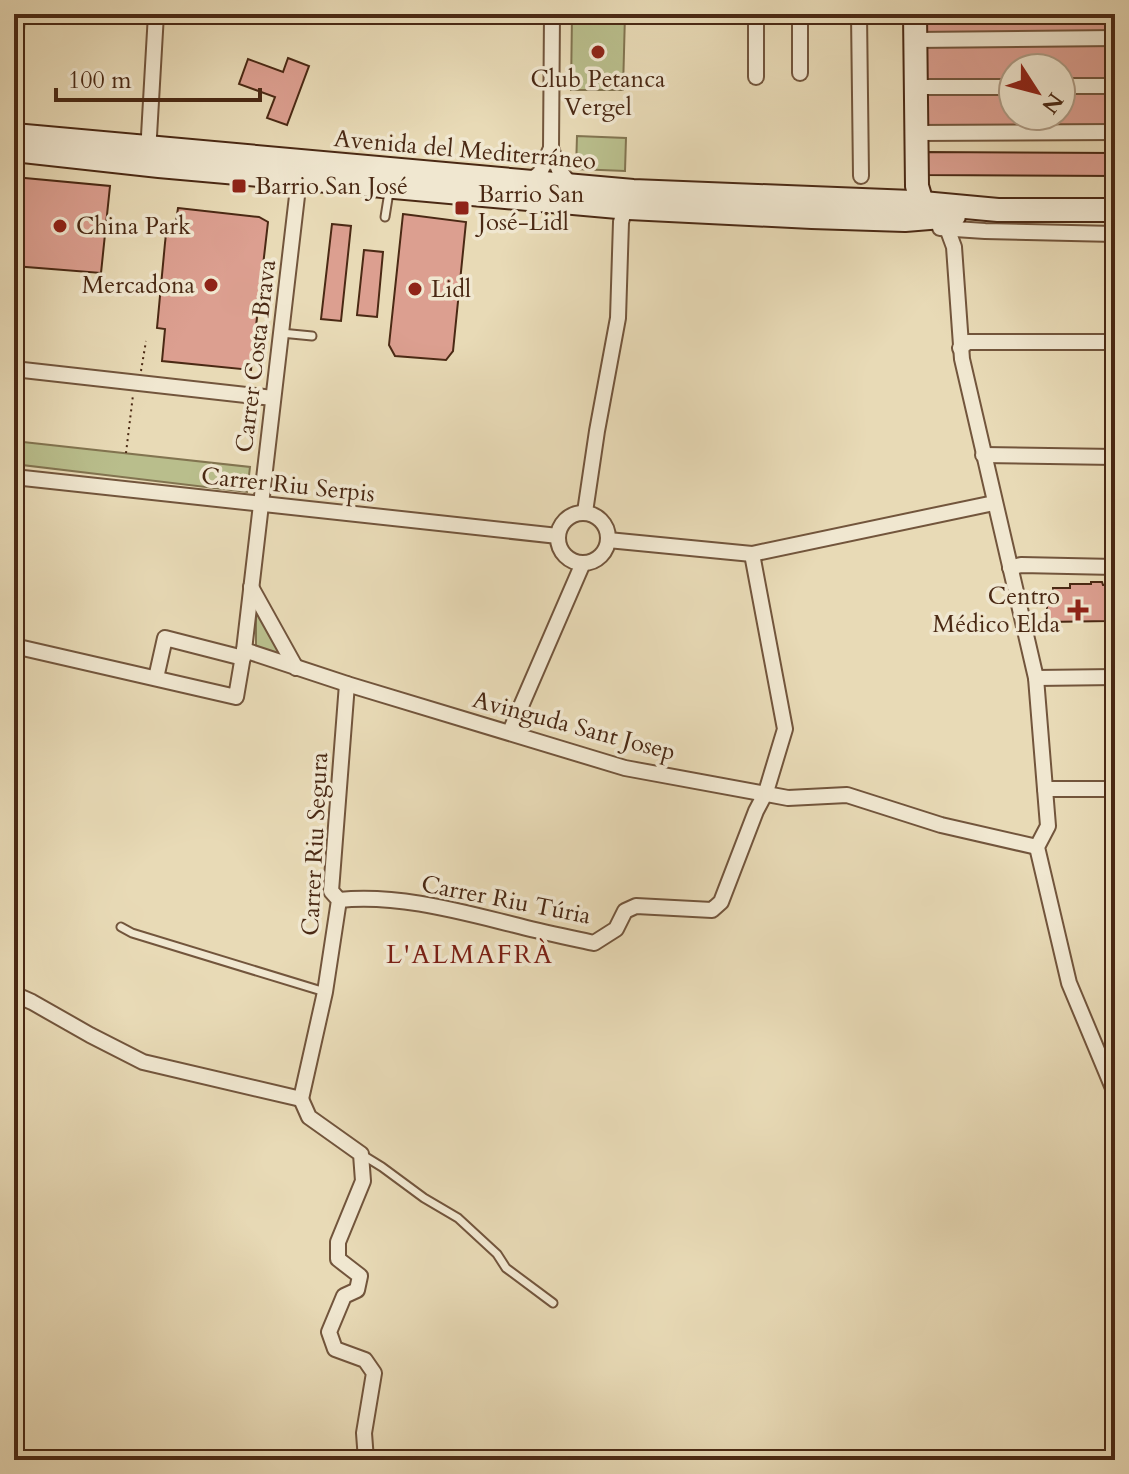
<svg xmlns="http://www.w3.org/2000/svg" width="1129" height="1474" viewBox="0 0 1129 1474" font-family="Cardo,serif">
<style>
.green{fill:#b9be8c;stroke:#827450;stroke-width:2}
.building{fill:#dc9f90;stroke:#4a2914;stroke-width:2}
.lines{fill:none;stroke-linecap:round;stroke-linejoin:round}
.lane-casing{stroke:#72553c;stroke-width:11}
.street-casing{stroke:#72553c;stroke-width:18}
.secondary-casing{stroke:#4a2914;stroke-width:26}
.path{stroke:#4a2914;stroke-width:2;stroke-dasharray:2 4;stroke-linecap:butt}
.lane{stroke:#f0e7d0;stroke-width:7}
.street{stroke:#f0e7d0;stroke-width:14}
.secondary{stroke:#f0e7d0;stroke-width:22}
.poi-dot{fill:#8f2418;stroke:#f0e7d0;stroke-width:3}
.labels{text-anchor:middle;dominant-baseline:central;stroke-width:7;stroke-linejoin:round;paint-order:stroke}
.poi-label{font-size:24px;fill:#4a2914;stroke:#f0e7d0;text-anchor:start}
.street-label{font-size:24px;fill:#4a2914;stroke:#f0e7d0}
.neighbourhood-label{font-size:26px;letter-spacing:2px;fill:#7a1f14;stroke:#f0e7d0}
</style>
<rect width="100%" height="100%" fill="#e8dab6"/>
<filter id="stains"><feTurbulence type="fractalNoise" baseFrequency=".0025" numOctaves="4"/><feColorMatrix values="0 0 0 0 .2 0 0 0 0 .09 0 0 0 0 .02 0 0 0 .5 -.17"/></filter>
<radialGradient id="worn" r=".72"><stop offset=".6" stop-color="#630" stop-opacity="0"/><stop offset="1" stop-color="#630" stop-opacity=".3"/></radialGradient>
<g class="green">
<polygon points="572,14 625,14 623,90 571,90"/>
<polygon points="577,136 626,138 625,171 576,169"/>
<polygon points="14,441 250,467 247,492 14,464"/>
<polygon points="256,610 284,655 256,648"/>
</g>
<g class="building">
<polygon points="918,14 1115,14 1115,35 918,37"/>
<polygon points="1115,41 1115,83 1061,83 1061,68 1013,68 1013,83 918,84 918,43"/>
<polygon points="288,58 309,66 287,125 267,118 275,97 239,84 248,59 283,72"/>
<polygon points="1115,89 1115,130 919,130 918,91 1013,90 1013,116 1061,116 1061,90"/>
<polygon points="923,152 1115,153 1115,176 923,175"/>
<polygon points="14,177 110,186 101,273 14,266"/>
<polygon points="178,208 259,217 268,222 251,370 162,361 165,329 157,328 165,243 167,226 175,228"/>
<polygon points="403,214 466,222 453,351 446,360 395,356 389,345"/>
<polygon points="332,224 351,226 341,321 321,319"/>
<polygon points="364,250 383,252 377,317 357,315"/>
<polygon points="1091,582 1102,582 1103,585 1109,585 1109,621 1047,622 1047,599 1053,599 1053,588 1070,588 1070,584 1091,584"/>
</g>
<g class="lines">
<g class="lane-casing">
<g id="lane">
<polyline points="385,217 389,192"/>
<polyline points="281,333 312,336"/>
<polyline points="121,927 132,933 325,992"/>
<polyline points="361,1154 382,1167 424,1198 458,1218 497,1254 506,1268 553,1303"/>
</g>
</g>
<g class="street-casing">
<g id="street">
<polyline points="552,14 551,148 559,170 571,185"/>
<polyline points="756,14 756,77"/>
<polyline points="800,14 800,73"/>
<polyline points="859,14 861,176"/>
<polyline points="915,40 1115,38"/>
<polyline points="14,62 17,14"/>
<polyline points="1061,86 1115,86"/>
<polyline points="915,87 1013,87"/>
<polyline points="915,133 1115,132"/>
<polyline points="148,153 156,14"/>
<polyline points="530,181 540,173 551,148"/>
<polyline points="936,217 947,228 954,247 962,359 1036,678 1048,826 1037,847 1069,983 1115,1093"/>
<polyline points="940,228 985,231 1115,234"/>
<polyline points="960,348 968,342 1115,342"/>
<polyline points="14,369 273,398"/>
<polyline points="983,455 1115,457"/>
<polyline points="14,477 558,536"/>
<polyline points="585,512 597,431 618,318 621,222 623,215 629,208"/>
<circle cx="583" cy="538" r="25"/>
<polyline points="608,540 752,554 994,503"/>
<polyline points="1010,568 1021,565 1115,567"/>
<polyline points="251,587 296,668"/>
<polyline points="14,646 236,697 244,650 299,179"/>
<polyline points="244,650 347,684 625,768 788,798 847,795 941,825 1037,847"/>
<polyline points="156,678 165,638 243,658"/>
<polyline points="1036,678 1115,677"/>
<polyline points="512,733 512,727 583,563"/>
<polyline points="1045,789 1115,789"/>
<path d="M 339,900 C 398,894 458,911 515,925 C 541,932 567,937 594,943 L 616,929 L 625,911 L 636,906 L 712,910 L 721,902 L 756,811 L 766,792 L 785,729 L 752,554"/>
<polyline points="14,994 32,1002 90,1035 143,1062 301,1099"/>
<polyline points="301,1099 309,1117 361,1154 363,1181 338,1242 338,1259 360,1276 357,1290 344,1296 329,1332 335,1349 365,1360 374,1373 364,1433 366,1460"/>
<polyline points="301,1099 325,992 339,900 331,891 347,684"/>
</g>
</g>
<g class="secondary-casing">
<g id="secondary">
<polyline points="915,14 917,186 922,203 928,211"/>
<polyline points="14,135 633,191 912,202 998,210 1115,210"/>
<polyline points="14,150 159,166 629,208 812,217 905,220 954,216"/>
</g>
</g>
<g class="path">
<polyline points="141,371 146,341"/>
<polyline points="126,453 133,395"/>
</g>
<use href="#lane" class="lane"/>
<use href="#street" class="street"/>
<use href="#secondary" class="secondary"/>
</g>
<g class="poi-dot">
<circle cx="598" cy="52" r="8"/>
<rect x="231" y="178" width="16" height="16" rx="4"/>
<rect x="454" y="200" width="16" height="16" rx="4"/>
<circle cx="60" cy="226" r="8"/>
<circle cx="211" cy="285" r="8"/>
<circle cx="415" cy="289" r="8"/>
<path d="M1074 598h8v8h8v8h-8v8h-8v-8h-8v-8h8z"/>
</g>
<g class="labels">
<g class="poi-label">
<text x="598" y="79" text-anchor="middle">Club Petanca<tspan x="598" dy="28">Vergel</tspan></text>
<text x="255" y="186">Barrio San José</text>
<text x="478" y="194">Barrio San<tspan x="478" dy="28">José-Lidl</tspan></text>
<text x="76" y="226">China Park</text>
<text x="195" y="285" text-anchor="end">Mercadona</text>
<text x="431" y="289">Lidl</text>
<text x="1060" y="596" text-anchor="end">Centro<tspan x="1060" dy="28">Médico Elda</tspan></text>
</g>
<g class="street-label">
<text transform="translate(465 150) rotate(5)">Avenida del Mediterráneo</text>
<text transform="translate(256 356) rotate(-83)">Carrer Costa Brava</text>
<text transform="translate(288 485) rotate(6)">Carrer Riu Serpis</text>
<text transform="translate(574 726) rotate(15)">Avinguda Sant Josep</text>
<text transform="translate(315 844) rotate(-87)">Carrer Riu Segura</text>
<text transform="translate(506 900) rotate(11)">Carrer Riu Túria</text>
</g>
<g class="neighbourhood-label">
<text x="470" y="954">L'ALMAFRÀ</text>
</g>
</g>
<rect width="1129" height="1474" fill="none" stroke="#e8dab6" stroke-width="48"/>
<rect x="16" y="16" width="1097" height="1442" fill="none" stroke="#4a2914" stroke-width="4"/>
<rect x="24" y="24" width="1081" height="1426" fill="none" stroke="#4a2914" stroke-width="2"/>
<g transform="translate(1037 92) rotate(126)"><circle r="38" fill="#f0e7d0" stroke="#ae9b85" stroke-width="2"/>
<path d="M0-6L14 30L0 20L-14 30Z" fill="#8f2418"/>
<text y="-12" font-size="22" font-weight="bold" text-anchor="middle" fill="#4a2914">N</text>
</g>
<path d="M56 88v12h204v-12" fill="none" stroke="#4a2914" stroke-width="4"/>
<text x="68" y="88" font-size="24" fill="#4a2914" stroke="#f0e7d0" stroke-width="6" paint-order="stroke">100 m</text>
<rect width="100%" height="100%" filter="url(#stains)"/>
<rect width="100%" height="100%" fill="url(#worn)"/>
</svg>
